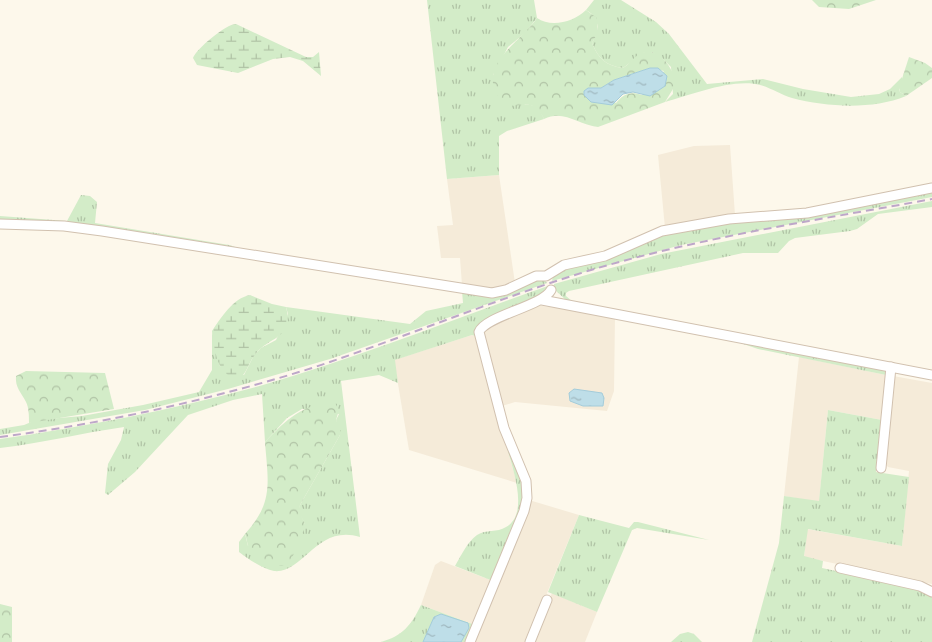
<svg xmlns="http://www.w3.org/2000/svg" width="932" height="642" viewBox="0 0 932 642" font-family="Lato,sans-serif">
<style>
.residential{fill:#f5ebd9}
.grass{fill:url(#grass-tufts)}
.forest{fill:url(#forest-crowns);fill-rule:evenodd}
.wetland{fill:url(#wetland-marsh)}
.water{fill:url(#water-ripples);stroke:#a4ccda}
.lines{fill:none;stroke-linecap:round;stroke-linejoin:round}
.minor-casing{stroke:#d1c1af;stroke-width:11}
.minor{stroke:#fff;stroke-width:9}
.rail{stroke:#bda7c9;stroke-width:2;stroke-dasharray:8 5;stroke-linecap:butt}
</style>
<defs>
<pattern id="grass-tufts" width="24" height="20" patternUnits="userSpaceOnUse" patternTransform="scale(1.25)"><rect width="24" height="20" fill="#d3ecc8"/><path d="M3 7l-1-3M5 7V3M7 7l1-3M15 17l-1-3M17 17v-4M19 17l1-3" fill="none" stroke="#b0c3a5"/></pattern>
<pattern id="forest-crowns" width="20" height="18" patternUnits="userSpaceOnUse" patternTransform="scale(1.25)"><rect width="20" height="18" fill="#d3ecc8"/><path d="M2 6a3 3 0 1 1 6 0M12 15a3 3 0 1 1 6 0" fill="none" stroke="#b0c3a5"/></pattern>
<pattern id="wetland-marsh" width="20" height="14" patternUnits="userSpaceOnUse" patternTransform="scale(1.25)"><rect width="20" height="14" fill="#d3ecc8"/><path d="M1 5h8M5 5V1M11 12h8M15 12V8" fill="none" stroke="#b0c3a5"/></pattern>
<pattern id="water-ripples" width="26" height="14" patternUnits="userSpaceOnUse" patternTransform="scale(1.25)"><rect width="26" height="14" fill="#bedee8"/><path d="M2 4q2-2 4 0t4 0M15 11q2-2 4 0t4 0" fill="none" stroke="#9fb7be"/></pattern>
</defs>
<rect width="100%" height="100%" fill="#fdf8eb"/>
<g class="residential">
<polygon points="730,145 735,215 665,228 658,155 694,146"/>
<polygon points="499,175 515,283 498,290 462,285 460,258 441,258 437,226 453,225 447,179"/>
<polygon points="535,305 615,316 614,391 607,411 515,402 502,406 482,337 483,330"/>
<polygon points="472,335 475,336 517,483 409,450 394,360"/>
<polygon points="799,357 886,375 882,420 828,410 819,502 784,496"/>
<polygon points="893,376 932,383 932,584 804,557 807,529 902,546 909,471 888,467 884,463"/>
<polygon points="529,500 579,515 527,642 473,642"/>
<polygon points="441,561 493,581 475,625 421,605 435,565"/>
<polygon points="552,593 597,612 585,642 532,642"/>
</g>
<g class="grass">
<path d="M 427,0 L 534,0 L 537,18 L 525,33 L 508,47 L 493,75 L 525,105 C 536,104 540,109 544,119 L 507,131 L 499,136 L 499,175 L 447,179 Z"/>
<path d="M 594,0 L 621,0 L 656,22 L 669,34 L 707,84 L 763,79 L 803,89 L 851,97 L 879,94 L 890,89 L 902,77 L 902,83 L 899,89 L 900,92 L 906,96 C 872,110 827,107 792,98 C 781,95 771,88 760,85 C 733,78 691,95 665,102 L 673,94 L 671,67 L 663,59 L 652,52 L 643,53 L 623,68 C 606,66 598,58 592,43 C 600,29 600,18 586,10 Z"/>
<polygon points="932,190 932,197 681,245 552,281 554,272 652,236"/>
<polygon points="81,195 90,196 97,202 95,223 229,245 257,254 0,222 0,216 67,221"/>
<polygon points="932,201 932,207 878,214 857,229 850,231 795,238 789,241 778,253 743,253 569,291 566,293 566,296 573,302 567,301 554,289 554,284 661,254"/>
<polygon points="535,279 543,279 547,283 330,359 228,389 145,410 0,435 0,429 24,425 36,420 82,416 143,405 199,392 212,370 212,331 220,366 244,375 254,355 261,348 276,340 288,314 286,307 410,324 426,311 463,303 462,291 488,295"/>
<path d="M 548,286 L 548,292 L 479,325 L 476,328 L 475,336 L 472,335 L 395,360 L 398,383 L 379,375 L 341,381 L 360,537 C 316,524 304,574 274,571 C 263,569 248,559 239,552 L 239,542 L 245,534 L 248,546 L 305,524 L 298,511 L 300,505 L 340,435 L 336,420 L 339,414 L 302,409 L 287,418 L 265,442 L 262,394 L 233,400 L 188,415 L 135,472 L 108,495 L 105,493 L 108,464 L 121,440 L 124,427 C 82,433 42,443 0,448 L 0,439 C 89,426 176,409 263,385 C 360,357 453,319 548,286 Z"/>
<polygon points="720,336 886,370 886,375 758,349"/>
<polygon points="828,410 882,420 876,472 909,477 902,546 808,529 804,556 823,561 822,568 915,588 932,595 932,642 752,642 779,543 784,496 819,501"/>
<path d="M 507,448 L 524,485 L 524,502 L 493,581 L 455,566 C 461,556 467,542 477,535 C 486,529 497,533 506,527 C 530,514 512,467 507,448 Z"/>
<polygon points="579,515 629,528 634,522 638,522 709,540 637,528 632,530 597,612 548,592"/>
<path d="M 421,605 L 475,625 L 467,642 L 381,642 C 402,636 411,626 421,605 Z"/>
<polygon points="688,632 694,634 702,642 671,642 680,634"/>
</g>
<g class="forest">
<polygon points="812,0 876,0 849,9 819,7"/>
<path d="M 586,10 L 597,18 L 597,34 L 592,43 C 598,58 606,66 623,68 C 630,64 634,56 642,53 C 660,46 674,70 676,84 L 665,102 L 598,127 C 578,125 564,109 544,119 C 530,89 511,120 497,95 C 479,63 523,40 537,18 C 551,28 574,22 586,10 ZM 650,68 L 664,71 L 642,95 C 629,91 624,94 616,103 L 588,88 L 601,88 L 614,80 Z"/>
<polygon points="909,57 925,63 932,68 932,78 906,96 900,92 899,88"/>
<path d="M 26,371 L 105,373 L 114,409 L 29,423 C 29,416 29,408 26,402 C 21,392 15,388 16,376 Z"/>
<path d="M 335,403 L 339,410 L 336,420 L 340,428 L 340,435 L 300,505 L 299,511 L 305,524 L 299,546 L 287,565 C 275,568 256,560 250,550 C 247,545 247,539 245,534 C 274,502 268,482 265,442 C 287,419 302,404 335,403 Z"/>
<polygon points="0,604 12,607 12,642 0,642"/>
</g>
<g class="wetland">
<path d="M 236,24 L 306,57 L 313,57 L 319,52 L 321,76 L 303,61 L 290,57 L 273,59 L 238,73 L 197,65 L 193,58 C 196,49 226,24 236,24 Z"/>
<path d="M 250,295 L 272,304 L 286,307 C 295,340 267,336 254,356 C 248,364 247,373 239,379 C 216,376 215,350 212,331 C 221,318 233,298 250,295 Z"/>
</g>
<g class="water">
<polygon points="650,68 658,68 667,76 665,86 650,96 633,92 623,94 612,105 591,102 584,95 584,91 588,88 601,88 614,80"/>
<polygon points="574,389 602,393 604,398 603,406 583,406 570,401 569,393"/>
<polygon points="441,614 468,623 469,628 461,642 423,642 434,617"/>
</g>
<g class="lines">
<g class="minor-casing">
<g id="minor">
<polyline points="0,224 64,226 102,231 492,293 506,290 536,276 546,276 564,265 605,256 662,231 729,219 807,213 932,188"/>
<polyline points="542,300 932,375"/>
<polyline points="881,468 891,367"/>
<polyline points="840,568 920,586 932,592"/>
<path d="M 470,642 L 524,511 L 527,498 L 526,481 L 504,428 L 479,332 C 485,316 543,306 551,290"/>
<polyline points="530,642 547,600"/>
</g>
</g>
<use href="#minor" class="minor"/>
<path class="rail" d="M 0,437 C 106,423 210,400 312,368 C 405,337 496,299 591,270 C 702,237 818,220 932,199"/>
</g>
</svg>
